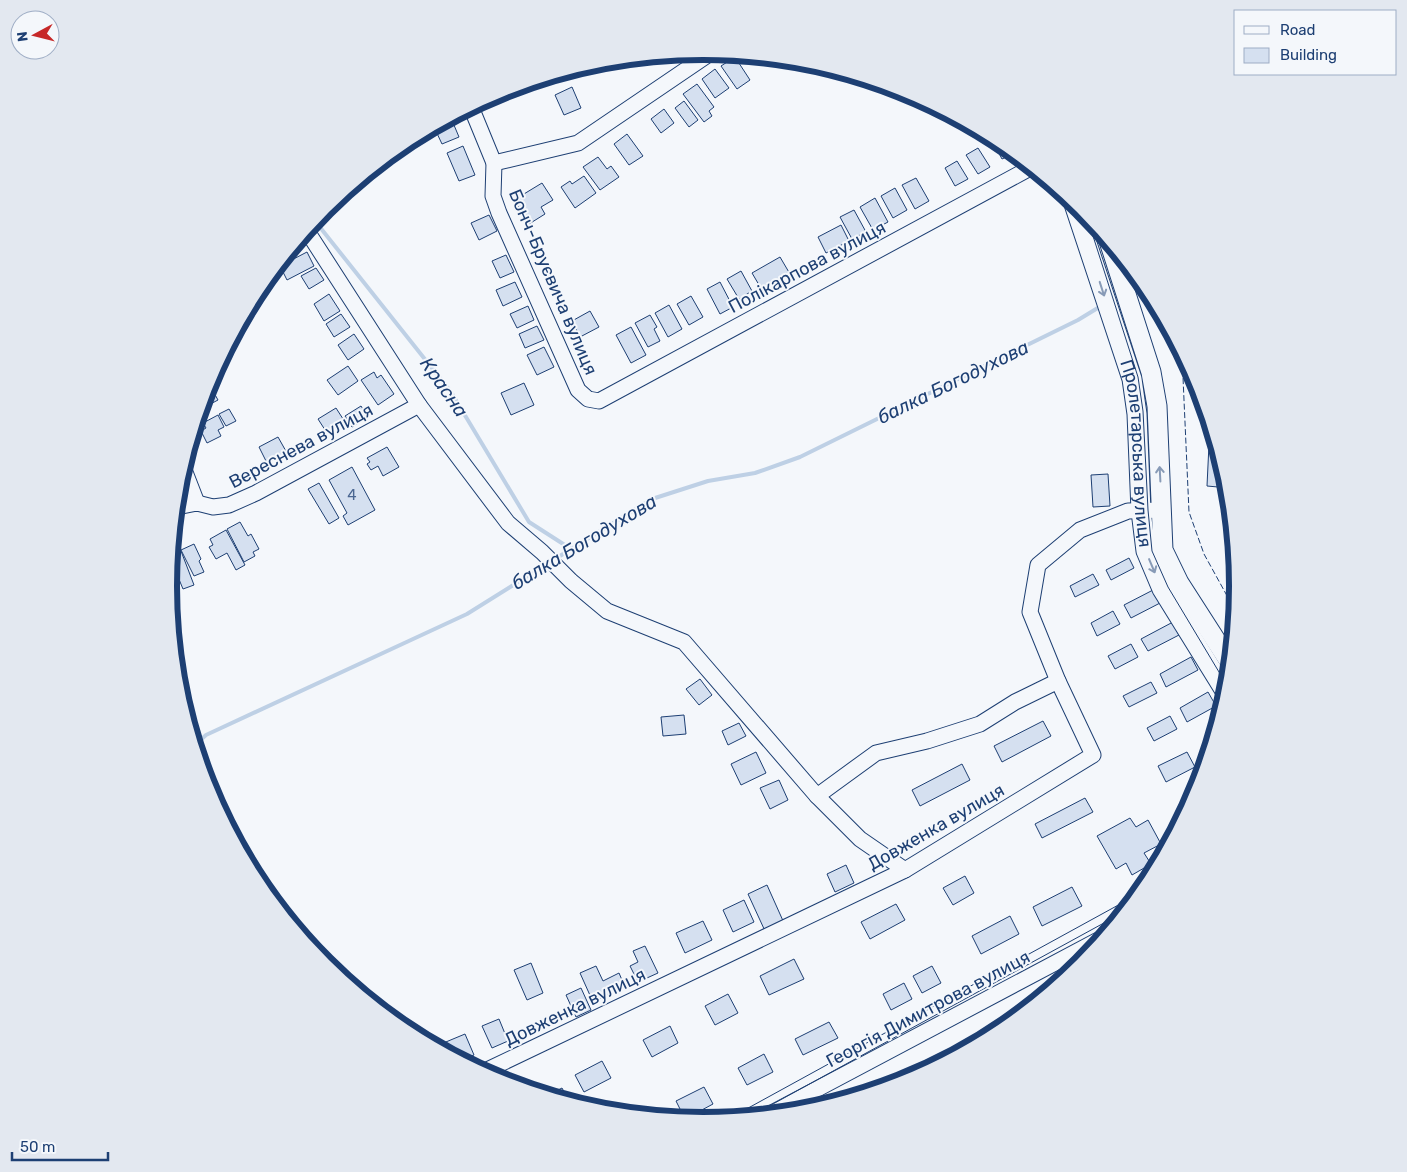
<svg xmlns="http://www.w3.org/2000/svg" width="1407" height="1172" viewBox="0 0 1407 1172" font-family="Rubik,sans-serif">
<style>
.lines{fill:none;stroke-linecap:round;stroke-linejoin:round}
.stream{stroke:#bed0e5;stroke-width:4}
.building{fill:#d5e0f0;stroke:#1d3f73}
.minor-casing{stroke:#1d3f73;stroke-width:17}
.major-casing{stroke:#1d3f73;stroke-width:21}
.minor{stroke:#f4f7fb;stroke-width:15}
.major{stroke:#f4f7fb;stroke-width:19}
.tram{stroke:#1d3f73;stroke-width:1}
.fence{stroke:#1d3f73;stroke-width:1;stroke-dasharray:6 2.5;stroke-linecap:butt}
.oneway{stroke:#889bb7}
.labels{text-anchor:middle;dominant-baseline:central;stroke-width:4;stroke-linejoin:round;paint-order:stroke}
.number-label{font-size:15px;fill:#4b6792}
.street-label{font-size:18px;fill:#1d3f73;stroke:#f4f7fb}
.water-label{font-size:19px;font-style:italic;fill:#1d3f73;stroke:#f4f7fb}
.rim{fill:none;stroke:#1d3f73;stroke-width:6}
</style>
<rect width="100%" height="100%" fill="#f4f7fb"/>
<g class="lines">
<g class="stream">
<polyline points="315,221 451,392 529,522 571,549"/>
<polyline points="1131,288 1142,281"/>
<polyline points="555,559 652,499 708,481 755,473 800,457 1078,320 1101,306"/>
<polyline points="195,745 206,735 467,614 547,564"/>
</g>
</g>
<g class="building">
<polygon points="735,57 750,80 737,89 721,66"/>
<polygon points="715,69 729,88 715,98 702,79"/>
<polygon points="697,84 714,107 709,111 712,116 704,122 683,94"/>
<polygon points="572,87 581,108 564,115 555,95"/>
<polygon points="684,101 698,120 689,127 675,108"/>
<polygon points="664,109 674,123 661,133 651,119"/>
<polygon points="451,118 459,137 442,144 434,127"/>
<polygon points="627,134 643,156 629,165 614,144"/>
<polygon points="1002,142 1015,153 1002,159 995,146"/>
<polygon points="463,146 475,175 459,181 447,153"/>
<polygon points="978,148 990,167 978,174 966,155"/>
<polygon points="598,157 607,169 611,166 619,177 600,190 583,167"/>
<polygon points="957,161 968,179 955,186 945,168"/>
<polygon points="584,176 596,193 575,208 561,187 570,181 572,184"/>
<polygon points="916,178 929,201 915,209 902,185"/>
<polygon points="542,183 553,200 541,207 545,214 529,224 514,200"/>
<polygon points="895,188 907,210 893,218 881,196"/>
<polygon points="875,198 888,222 873,230 860,207"/>
<polygon points="854,210 866,232 852,239 840,217"/>
<polygon points="489,215 497,231 479,240 471,223"/>
<polygon points="841,225 849,241 826,253 818,237"/>
<polygon points="307,252 314,266 287,280 280,266"/>
<polygon points="506,255 514,272 500,278 492,261"/>
<polygon points="780,257 790,274 762,290 752,273"/>
<polygon points="316,268 324,280 309,289 301,276"/>
<polygon points="741,271 752,291 739,299 727,279"/>
<polygon points="515,282 522,297 503,306 496,290"/>
<polygon points="720,282 733,307 720,314 707,289"/>
<polygon points="329,294 340,311 324,321 314,304"/>
<polygon points="691,296 703,317 689,325 677,304"/>
<polygon points="669,305 682,329 668,337 655,313"/>
<polygon points="528,306 534,320 517,328 510,314"/>
<polygon points="590,311 599,327 580,337 572,321"/>
<polygon points="341,314 350,327 334,337 326,324"/>
<polygon points="650,315 657,327 654,329 660,341 648,347 635,323"/>
<polygon points="537,326 544,340 525,348 519,334"/>
<polygon points="631,327 646,355 631,363 616,335"/>
<polygon points="354,334 364,349 348,360 338,345"/>
<polygon points="544,347 554,367 537,375 527,355"/>
<polygon points="348,366 358,381 338,395 327,380"/>
<polygon points="374,372 377,378 381,375 394,394 378,405 361,380"/>
<polygon points="524,383 534,405 511,415 501,393"/>
<polygon points="209,384 218,400 201,409"/>
<polygon points="361,406 368,417 352,427 345,416"/>
<polygon points="336,408 345,422 327,433 318,419"/>
<polygon points="229,409 236,421 226,426 219,414"/>
<polygon points="218,415 224,427 218,430 221,436 207,443 201,431 206,428 203,423"/>
<polygon points="1210,423 1228,482 1229,488 1207,486"/>
<polygon points="278,437 287,453 267,463 259,447"/>
<polygon points="387,447 399,467 383,476 378,466 371,470 367,464 370,462 367,458"/>
<polygon points="352,467 375,510 348,525 343,516 347,513 329,480"/>
<polygon points="1108,474 1110,506 1093,507 1091,475"/>
<polygon points="319,483 339,518 329,524 308,489"/>
<polygon points="240,522 248,536 251,534 259,549 253,552 255,556 244,562 227,529"/>
<polygon points="226,530 245,565 236,570 227,553 216,559 209,547 213,545 210,539"/>
<polygon points="194,544 201,559 199,561 204,572 194,576 181,550"/>
<polygon points="181,551 194,585 183,589 171,560 172,554"/>
<polygon points="1129,558 1134,568 1111,580 1106,570"/>
<polygon points="1093,574 1099,585 1075,597 1070,586"/>
<polygon points="1155,589 1162,602 1131,618 1124,605"/>
<polygon points="1113,611 1120,624 1097,636 1091,623"/>
<polygon points="1173,622 1179,635 1148,651 1141,639"/>
<polygon points="1131,644 1138,657 1115,669 1108,656"/>
<polygon points="1191,657 1198,670 1166,687 1160,674"/>
<polygon points="700,679 712,695 699,705 686,689"/>
<polygon points="1151,682 1157,693 1129,707 1123,696"/>
<polygon points="1208,692 1216,706 1187,722 1180,708"/>
<polygon points="684,715 686,734 663,736 661,717"/>
<polygon points="1170,716 1177,729 1154,741 1147,728"/>
<polygon points="1043,721 1051,736 1002,762 994,746"/>
<polygon points="739,723 746,736 728,745 722,731"/>
<polygon points="756,752 766,773 741,785 731,764"/>
<polygon points="1187,752 1195,767 1166,782 1158,766"/>
<polygon points="962,764 970,780 920,806 912,790"/>
<polygon points="779,780 788,800 770,809 760,788"/>
<polygon points="1085,798 1093,812 1042,838 1035,824"/>
<polygon points="1130,818 1136,827 1148,820 1161,844 1144,853 1151,864 1132,875 1126,863 1116,869 1097,836"/>
<polygon points="846,865 854,883 835,892 827,874"/>
<polygon points="965,876 974,893 953,905 943,888"/>
<polygon points="767,885 784,923 765,931 748,894"/>
<polygon points="1072,887 1082,906 1042,926 1033,907"/>
<polygon points="744,900 754,922 733,932 723,910"/>
<polygon points="896,904 905,920 870,939 861,922"/>
<polygon points="1010,916 1019,934 981,954 972,936"/>
<polygon points="703,921 712,940 685,953 676,933"/>
<polygon points="645,946 658,973 638,982 630,966 638,962 633,951"/>
<polygon points="794,959 804,979 769,995 760,976"/>
<polygon points="531,963 543,993 527,1000 514,970"/>
<polygon points="596,966 603,981 619,973 625,987 593,1002 580,973"/>
<polygon points="932,966 941,983 922,993 913,976"/>
<polygon points="904,983 912,999 891,1010 883,994"/>
<polygon points="581,988 591,1010 576,1017 566,995"/>
<polygon points="728,994 738,1013 715,1025 705,1006"/>
<polygon points="499,1019 508,1041 492,1048 482,1026"/>
<polygon points="829,1022 838,1038 803,1055 795,1039"/>
<polygon points="670,1026 678,1043 652,1057 643,1040"/>
<polygon points="465,1034 474,1055 462,1060 443,1050 441,1044"/>
<polygon points="961,1045 963,1051 934,1066 931,1061"/>
<polygon points="764,1054 773,1072 747,1085 738,1068"/>
<polygon points="602,1061 611,1078 584,1092 575,1075"/>
<polygon points="912,1072 914,1077 908,1080 879,1089"/>
<polygon points="704,1087 713,1104 685,1119 676,1101"/>
<polygon points="562,1088 569,1101 548,1095"/>
</g>
<g class="lines">
<g class="minor-casing">
<g id="minor">
<polyline points="471,107 494,163 493,196 499,213 578,390 588,399 599,401 1032,167"/>
<polyline points="494,163 578,143 712,52"/>
<polyline points="307,231 419,405 508,523 542,552 571,581 607,611 684,642 817,796 860,839 905,870"/>
<polyline points="183,467 197,503"/>
<polyline points="177,507 197,503 213,507 229,505 256,493 419,405"/>
<polyline points="817,796 876,753 927,741 980,724 1015,702 1058,681"/>
<polyline points="483,1072 905,870 1093,755 1058,681 1030,612 1038,565 1080,530 1128,511 1162,510"/>
<polyline points="770,1114 1104,937"/>
</g>
</g>
<g class="major-casing">
<g id="major">
<path id="s1" d="M 1073,201 L 1132,379 L 1137,414 L 1141,511 L 1146,551 L 1162,589 L 1227,694"/>
<polyline points="1109,241 1151,372 1157,406 1163,550 1179,583 1231,664"/>
</g>
</g>
<use href="#minor" class="minor"/>
<use href="#major" class="major"/>
<g class="tram">
<polyline points="1086,214 1138,377 1143,411 1148,510 1152,551 1168,587 1228,687"/>
<polyline points="751,1116 1124,912"/>
<polyline points="730,1118 1122,903 1144,888"/>
</g>
<polyline class="fence" points="1176,342 1172,344 1182,355 1189,512 1204,554 1231,603 1237,598"/>
</g>
<defs><path id="oneway-shaft" d="M-6 0H5M1.5-3L5.5 0L1.5 3" fill="none" stroke-width="1.6" stroke-linecap="round" stroke-linejoin="round" transform="scale(1.25)"/></defs>
<g class="oneway">
<use href="#oneway-shaft" transform="translate(1102 289) rotate(72)"/>
<use href="#oneway-shaft" transform="translate(1160 474) rotate(-93)"/>
<use href="#oneway-shaft" transform="translate(1152 566) rotate(67)"/>
</g>
<g class="labels">
<g class="number-label">
<text x="352" y="495">4</text>
</g>
<g class="street-label">
<text transform="translate(807 267) rotate(-28)">Полікарпова вулиця</text>
<text transform="translate(553 282) rotate(67)">Бонч-Бруєвича вулиця</text>
<text transform="translate(301 446) rotate(-28)">Вереснева вулиця</text>
<text stroke="none"><textPath href="#s1" startOffset="262">Пролетарська вулиця</textPath></text>
<text transform="translate(936 827) rotate(-30)">Довженка вулиця</text>
<text transform="translate(575 1007) rotate(-26)">Довженка вулиця</text>
<text transform="translate(928 1009) rotate(-28)">Георгія Димитрова вулиця</text>
</g>
<g class="water-label">
<text transform="translate(953 382) rotate(-26)">балка Богодухова</text>
<text transform="translate(444 387) rotate(55)">Красна</text>
<text transform="translate(584 542) rotate(-31)">балка Богодухова</text>
</g>
</g>
<path d="M0 0H1407V1172H0ZM177 586a526 526 0 1 1 1052 0a526 526 0 1 1-1052 0Z" fill="#e3e8f0" fill-rule="evenodd"/>
<path class="rim" d="M177 586a526 526 0 1 1 1052 0a526 526 0 1 1-1052 0Z"/>
<rect x="1234" y="10" width="162" height="65" fill="#f4f7fb" stroke="#9eadc5"/>
<rect x="1244" y="26" width="25" height="8" fill="#f4f7fb" stroke="#9eadc5"/>
<text x="1280" y="35" font-size="15" fill="#1d3f73">Road</text>
<rect x="1244" y="48" width="25" height="15" fill="#d5e0f0" stroke="#9eadc5"/>
<text x="1280" y="60" font-size="15" fill="#1d3f73">Building</text>
<g transform="translate(35 35) rotate(263)"><circle r="24" fill="#f4f7fb" stroke="#9eadc5"/>
<path d="M0-4L9 19L0 12L-9 19Z" fill="#c62828"/>
<text y="-8" font-size="14" font-weight="bold" text-anchor="middle" fill="#1d3f73">N</text>
</g>
<path d="M12 1152v8h96v-8" fill="none" stroke="#1d3f73" stroke-width="2.5"/>
<text x="20" y="1152" font-size="15" fill="#1d3f73" stroke="#f4f7fb" stroke-width="4" paint-order="stroke">50 m</text>
</svg>
